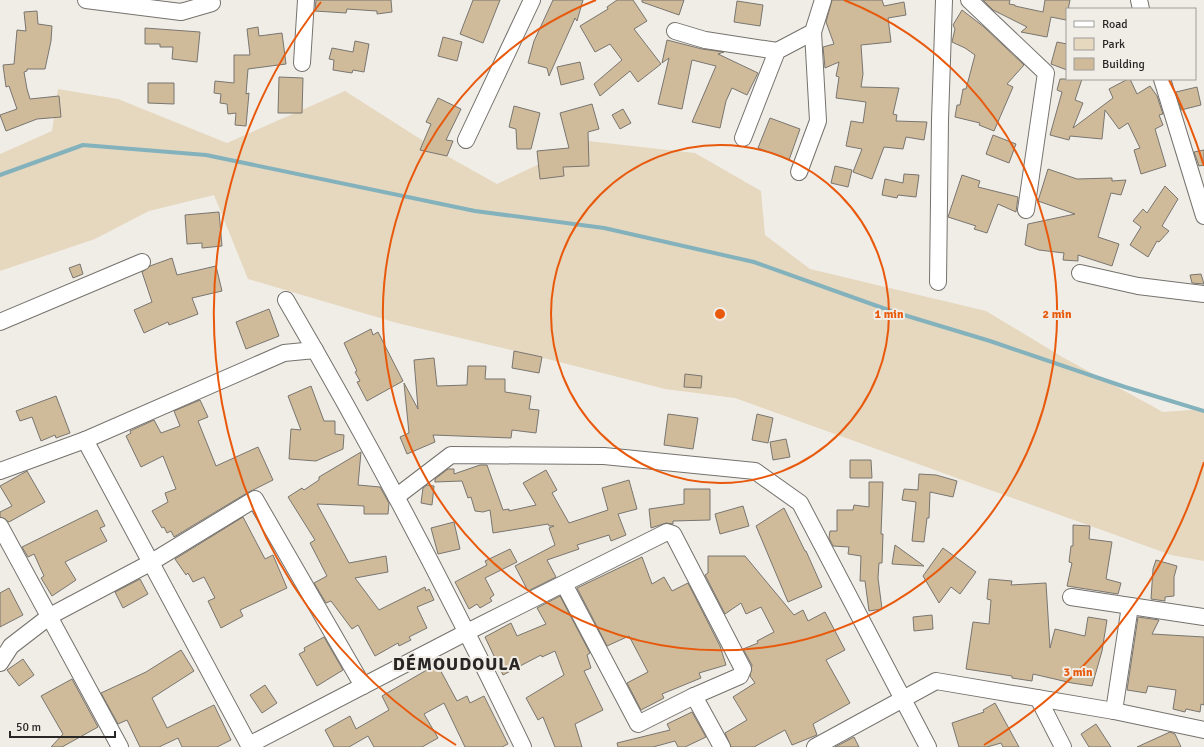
<svg xmlns="http://www.w3.org/2000/svg" width="1204" height="747" viewBox="0 0 1204 747" font-family="Signika,sans-serif">
<style>
.green{fill:#e6d7bf}
.lines{fill:none;stroke-linecap:round;stroke-linejoin:round}
.stream{stroke:#83b2bc;stroke-width:4}
.building{fill:#cfbb99;stroke:#797570}
.street-casing{stroke:#75726d;stroke-width:18}
.street{stroke:#fff;stroke-width:16}
.ring{fill:none;stroke:#e8590c;stroke-width:2}
.labels{text-anchor:middle;dominant-baseline:central;stroke-width:4;stroke-linejoin:round;paint-order:stroke}
.district-label{font-size:18px;font-weight:bold;letter-spacing:1px;fill:#282725;stroke:#f0ede7}
.centre{fill:#e8590c;stroke:#f0ede7;stroke-width:2}
.ring-label{font-size:12px;text-anchor:middle;font-weight:bold;fill:#e8590c;stroke:#f0ede7;stroke-width:4;stroke-linejoin:round;paint-order:stroke}
</style>
<rect width="100%" height="100%" fill="#f0ede7"/>
<polygon class="green" points="58,89 118,99 227,143 345,91 447,156 497,184 588,141 695,153 761,191 765,235 810,269 986,311 1064,358 1163,412 1204,409 1204,561 1171,555 735,398 665,389 532,355 397,323 248,279 214,195 149,211 95,239 0,271 0,154 52,131"/>
<g class="lines">
<polyline class="stream" points="0,175 83,145 206,155 475,211 604,228 754,262 894,312 990,341 1125,387 1204,411"/>
</g>
<g class="building">
<polygon points="316,0 391,0 392,12 377,14 377,11 347,9 346,13 315,11"/>
<polygon points="473,0 500,0 483,43 460,34"/>
<polygon points="553,0 583,0 577,21 575,18 549,76 547,68 528,63 534,41"/>
<polygon points="617,0 633,0 647,21 634,29 661,64 638,82 630,71 600,96 594,84 622,60 610,44 595,52 580,26 608,9 607,7"/>
<polygon points="642,0 684,0 679,15 642,2"/>
<polygon points="832,0 882,0 884,6 904,2 906,15 888,18 891,42 861,45 863,74 861,87 899,88 893,114 897,115 896,121 927,122 924,140 906,137 903,149 884,147 872,179 853,172 862,149 846,146 851,121 863,123 866,102 836,98 839,77 836,76 839,62 825,68 823,47 834,44 826,22"/>
<polygon points="983,0 1010,0 1009,4 1015,5 1015,6 1043,12 1045,0 1070,0 1066,20 1051,17 1047,37 1021,32 1027,27 993,10"/>
<polygon points="737,1 763,5 760,26 734,22"/>
<polygon points="962,10 984,27 1024,65 1007,84 1013,87 994,131 979,125 980,123 955,117 957,105 960,105 963,89 966,89 975,55 965,48 952,42 955,29 953,25"/>
<polygon points="37,11 38,24 52,26 51,41 45,69 27,69 27,71 24,72 27,89 30,99 59,96 61,117 37,119 6,131 0,115 17,109 9,86 6,87 3,65 14,64 17,30 26,31 24,12"/>
<polygon points="258,27 259,36 282,33 286,64 248,69 246,94 249,93 246,126 235,125 236,113 228,114 227,104 220,103 221,94 214,93 215,81 234,83 234,55 250,55 247,29"/>
<polygon points="145,28 200,32 197,62 172,59 173,47 160,47 160,44 145,44"/>
<polygon points="443,37 462,42 457,61 438,56"/>
<polygon points="667,40 702,49 724,52 718,54 758,73 747,95 732,88 726,101 720,128 692,122 716,66 692,60 682,109 658,104 669,58 662,63"/>
<polygon points="355,41 369,44 364,72 353,70 352,73 333,70 334,60 329,59 332,48 353,52"/>
<polygon points="1057,42 1067,44 1067,70 1051,64"/>
<polygon points="580,62 584,79 561,85 557,67"/>
<polygon points="279,77 303,78 302,113 278,113"/>
<polygon points="1060,79 1082,79 1075,100 1083,103 1073,128 1113,98 1109,89 1128,79 1130,79 1137,94 1150,86 1157,96 1163,114 1159,115 1163,125 1155,129 1166,166 1141,174 1134,150 1140,148 1128,123 1119,129 1105,110 1102,139 1070,136 1069,140 1050,135 1062,92 1057,90"/>
<polygon points="148,83 174,83 174,104 148,103"/>
<polygon points="1197,87 1201,105 1181,110 1176,92"/>
<polygon points="438,98 461,109 446,140 453,141 447,156 420,150 431,124 426,122"/>
<polygon points="592,104 599,129 588,132 589,166 563,167 564,176 540,179 537,151 569,148 560,113"/>
<polygon points="514,106 540,113 531,149 517,149 516,129 509,127"/>
<polygon points="623,109 631,123 620,129 612,115"/>
<polygon points="770,118 800,129 789,160 758,148"/>
<polygon points="993,135 1016,144 1009,163 986,154"/>
<polygon points="1204,150 1204,165 1199,166 1194,152"/>
<polygon points="835,166 852,170 848,187 831,183"/>
<polygon points="1048,169 1077,179 1112,178 1112,181 1126,180 1121,195 1111,193 1098,237 1119,244 1112,266 1078,255 1078,261 1063,260 1064,253 1039,250 1025,245 1028,224 1075,214 1038,201"/>
<polygon points="904,174 919,175 916,197 898,195 897,198 882,195 885,179 903,183"/>
<polygon points="962,175 980,181 978,187 1018,197 1016,212 998,204 987,233 974,229 976,226 948,217"/>
<polygon points="1165,186 1178,199 1162,226 1169,231 1159,242 1157,241 1148,257 1130,245 1141,227 1133,221 1143,209 1147,213"/>
<polygon points="219,212 222,246 202,248 202,243 187,244 185,215"/>
<polygon points="172,258 177,275 216,266 222,291 192,298 198,314 169,325 168,322 144,333 134,310 152,302 142,272 150,266"/>
<polygon points="80,264 83,274 73,278 69,268"/>
<polygon points="1201,274 1204,284 1192,283 1190,275"/>
<polygon points="269,309 279,336 246,349 236,322"/>
<polygon points="371,329 373,335 378,332 403,381 367,401 357,382 360,381 355,372 357,371 344,343"/>
<polygon points="514,351 542,357 539,373 512,368"/>
<polygon points="434,358 437,386 467,385 468,366 486,366 485,379 505,379 505,392 531,396 529,409 539,410 536,433 512,430 511,438 433,435 435,442 407,454 400,437 409,433 404,383 418,409 414,360"/>
<polygon points="685,374 702,376 701,388 684,387"/>
<polygon points="311,386 324,421 335,421 335,434 344,435 343,449 316,461 289,459 291,429 301,430 288,396"/>
<polygon points="56,396 70,433 56,438 55,435 41,441 32,417 20,421 16,411"/>
<polygon points="200,400 208,417 198,421 216,466 258,447 273,480 247,493 174,537 171,531 167,533 164,527 162,528 152,511 168,502 165,493 176,489 163,456 141,467 126,436 131,433 130,431 154,420 161,433 180,426 174,411"/>
<polygon points="668,414 698,418 693,449 664,445"/>
<polygon points="757,414 773,418 768,443 752,440"/>
<polygon points="786,439 790,457 773,460 770,442"/>
<polygon points="361,452 358,485 380,487 389,503 388,514 364,514 364,506 317,504 349,563 386,556 388,572 355,578 379,610 425,587 426,591 429,589 434,600 417,607 427,628 409,637 411,640 399,646 398,643 375,656 358,625 352,629 331,601 326,603 314,583 327,576 310,543 315,540 288,497 302,488 304,490 319,480 319,477"/>
<polygon points="850,460 871,460 872,478 850,478"/>
<polygon points="480,465 487,465 503,510 509,509 509,511 536,505 523,483 546,470 557,490 552,493 569,523 608,510 602,488 629,480 637,509 618,514 626,535 611,541 609,535 577,545 579,549 547,560 556,577 528,591 515,566 555,545 549,528 554,526 549,526 548,524 493,533 490,510 483,512 475,511 471,497 468,498 462,481 435,482 435,479 448,469 454,469 454,474"/>
<polygon points="27,471 45,502 9,522 0,517 0,512 12,506 0,486"/>
<polygon points="919,474 936,475 957,481 953,497 930,492 929,518 927,518 924,542 912,541 916,502 902,500 904,489 918,490"/>
<polygon points="869,482 883,482 881,534 883,534 882,563 879,563 878,578 882,609 869,611 865,581 860,581 861,556 848,554 849,547 833,546 829,538 830,531 837,531 837,510 853,510 854,505 869,507"/>
<polygon points="427,485 434,486 432,505 421,503 423,488"/>
<polygon points="684,489 710,489 710,520 673,521 673,524 666,523 651,528 649,509 684,504"/>
<polygon points="743,506 749,526 720,534 715,514"/>
<polygon points="784,508 805,551 806,551 822,587 788,602 756,526"/>
<polygon points="97,510 105,526 100,528 107,541 65,562 76,580 52,596 41,578 44,576 34,554 28,557 22,547"/>
<polygon points="243,517 265,559 273,555 287,588 240,610 243,616 221,628 208,601 215,598 204,577 193,582 188,573 186,575 175,559"/>
<polygon points="454,522 460,549 438,554 431,528"/>
<polygon points="1073,525 1090,526 1089,539 1112,542 1106,579 1121,583 1118,594 1067,586 1072,563 1069,562 1071,546 1073,546"/>
<polygon points="895,545 924,566 892,564"/>
<polygon points="943,548 976,572 960,594 951,587 939,603 923,576"/>
<polygon points="510,549 517,562 485,578 494,595 490,598 492,601 480,608 477,604 469,609 455,582 487,565 485,561"/>
<polygon points="708,556 745,556 794,615 803,610 808,621 825,612 845,650 826,660 850,703 813,724 817,735 792,745 785,730 754,747 731,747 725,733 747,720 733,697 755,683 750,676 752,665 743,649 758,643 757,641 774,632 761,607 746,614 741,603 725,614 705,575 708,573"/>
<polygon points="642,557 652,584 664,577 672,591 688,583 720,646 726,665 699,673 701,678 662,694 664,698 641,710 627,683 648,672 629,636 607,646 577,588"/>
<polygon points="1156,560 1177,566 1174,577 1174,596 1165,597 1165,601 1151,599 1153,569"/>
<polygon points="140,579 148,594 123,608 115,592"/>
<polygon points="989,579 1012,581 1011,585 1046,583 1050,648 1055,629 1085,636 1088,617 1107,620 1102,651 1092,686 1072,683 1033,674 1032,681 1012,678 1012,676 966,669 973,622 989,624 991,600 987,599"/>
<polygon points="9,588 23,615 0,627 0,593"/>
<polygon points="560,596 590,653 587,655 591,668 584,671 603,710 575,724 582,747 555,747 543,717 538,720 526,698 564,675 555,651 542,657 541,655 503,675 485,637 511,623 517,636 546,624 537,608"/>
<polygon points="932,615 933,629 914,631 913,617"/>
<polygon points="1138,617 1159,620 1152,634 1204,637 1204,705 1201,704 1200,712 1186,709 1185,712 1173,709 1176,690 1148,686 1146,693 1127,690"/>
<polygon points="324,637 343,670 317,686 299,654 305,651 304,648"/>
<polygon points="181,650 194,671 152,698 167,728 214,705 231,740 217,747 182,747 178,738 159,747 140,747 127,720 118,724 101,693 146,672"/>
<polygon points="23,659 34,675 19,686 7,670"/>
<polygon points="437,664 457,701 467,696 470,703 484,696 508,744 502,747 465,747 444,703 424,714 438,738 422,747 374,747 368,736 349,747 334,747 325,730 350,716 356,729 389,710 382,696"/>
<polygon points="72,679 98,727 62,747 51,747 63,734 41,696"/>
<polygon points="265,685 277,703 262,713 250,695"/>
<polygon points="995,703 1019,747 1003,747 1001,743 987,747 959,747 952,723 984,712 983,710"/>
<polygon points="692,712 706,737 685,747 678,747 675,741 653,747 618,747 617,743 670,730 667,724"/>
<polygon points="1096,724 1111,747 1089,747 1081,734"/>
<polygon points="1170,732 1175,734 1181,747 1137,747"/>
<polygon points="854,737 859,747 835,747"/>
</g>
<g class="lines">
<g class="street-casing">
<g id="street">
<polyline points="86,0 181,12 212,3"/>
<polyline points="969,0 1046,73 1026,210"/>
<polyline points="1139,0 1141,9"/>
<polyline points="675,31 705,40 777,51"/>
<polyline points="302,63 306,0"/>
<polyline points="1162,79 1204,216"/>
<polyline points="743,138 777,51 813,32 823,0"/>
<polyline points="466,140 532,0"/>
<polyline points="799,172 818,121 813,32"/>
<polyline points="1080,273 1138,286 1204,294"/>
<polyline points="938,282 940,120 944,0"/>
<path d="M 286,300 C 371,445 450,595 523,747"/>
<polyline points="0,322 142,262"/>
<polyline points="85,440 250,747"/>
<polyline points="0,471 85,440 284,353 315,350"/>
<polyline points="396,497 451,455 604,456 755,471 800,503 928,747"/>
<polyline points="0,526 120,747"/>
<polyline points="1071,597 1204,617"/>
<polyline points="0,663 11,646 50,616 150,563 255,499 363,686"/>
<polyline points="694,696 722,747"/>
<polyline points="1038,698 1063,747"/>
<polyline points="1114,711 1130,606"/>
<polyline points="249,745 467,632 667,532 673,534 743,669 740,676 694,696 638,724 564,584"/>
<polyline points="815,747 936,681 1114,711 1204,730"/>
</g>
</g>
<use href="#street" class="street"/>
</g>
<g class="ring">
<circle cx="720" cy="314" r="169"/>
<path d="M844 0A337 337 0 1 1 596 0"/>
<path d="M1204 462A506 506 0 0 1 984 745M456 745A506 506 0 0 1 321 2M1169 80A506 506 0 0 1 1204 166"/>
</g>
<g class="labels">
<g class="district-label">
<text x="457" y="664">DÉMOUDOULA</text>
</g>
</g>
<circle cx="720" cy="314" r="6" class="centre"/>
<g class="ring-label">
<text x="889" y="318">1 min</text>
<text x="1057" y="318">2 min</text>
<text x="1078" y="676">3 min</text>
</g>
<rect x="1066" y="8" width="130" height="72" fill="#f0ede7" stroke="#a09e99"/>
<rect x="1074" y="21" width="20" height="6" fill="#ffffff" stroke="#a09e99"/>
<text x="1102" y="28" font-size="12" fill="#282725">Road</text>
<rect x="1074" y="38" width="20" height="12" fill="#e6d7bf" stroke="#a09e99"/>
<text x="1102" y="48" font-size="12" fill="#282725">Park</text>
<rect x="1074" y="58" width="20" height="12" fill="#cfbb99" stroke="#a09e99"/>
<text x="1102" y="68" font-size="12" fill="#282725">Building</text>
<path d="M10 731v6h105v-6" fill="none" stroke="#282725" stroke-width="2"/>
<text x="16" y="731" font-size="12" fill="#282725" stroke="#f0ede7" stroke-width="3" paint-order="stroke">50 m</text>
</svg>
